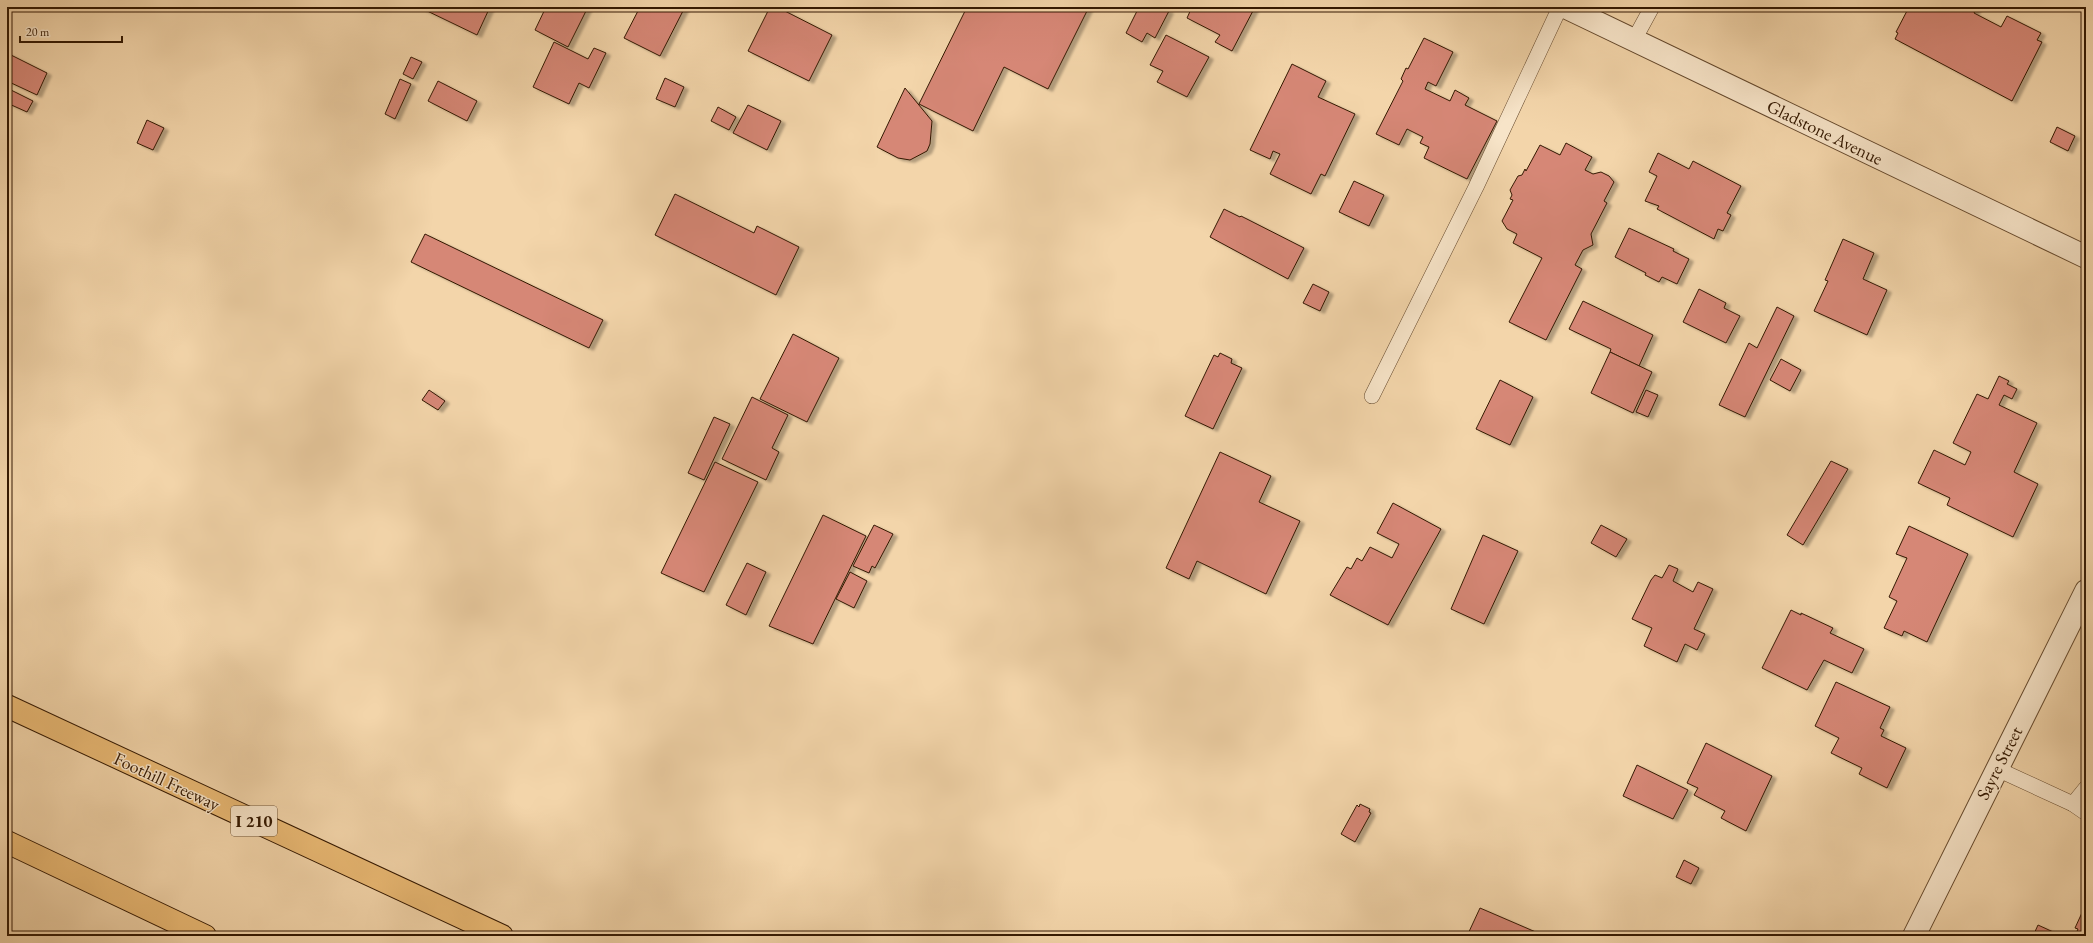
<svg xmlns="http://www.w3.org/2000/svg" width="2093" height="943" viewBox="0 0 2093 943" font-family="'EB Garamond',serif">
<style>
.building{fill:#d68776;stroke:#341902;filter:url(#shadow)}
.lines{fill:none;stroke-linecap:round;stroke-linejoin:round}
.service-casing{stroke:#64482c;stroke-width:16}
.tertiary-casing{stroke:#64482c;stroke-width:24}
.motorway-casing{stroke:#341902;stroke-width:24}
.service{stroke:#f7e4c8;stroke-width:15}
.tertiary{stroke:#f7e4c8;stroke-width:22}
.motorway{stroke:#eaba75;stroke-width:22}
.labels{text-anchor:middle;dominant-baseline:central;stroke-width:3;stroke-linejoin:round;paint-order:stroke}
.shield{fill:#f7e4c8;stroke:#6e563d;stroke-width:1}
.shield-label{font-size:17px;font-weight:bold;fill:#341902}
.street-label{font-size:18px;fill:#341902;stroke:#f7e4c8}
</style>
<defs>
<filter id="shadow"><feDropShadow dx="4.5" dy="2.5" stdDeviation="1" flood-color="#0004"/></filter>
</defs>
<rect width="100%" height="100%" fill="#f3d5aa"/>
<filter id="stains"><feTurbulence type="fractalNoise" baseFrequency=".005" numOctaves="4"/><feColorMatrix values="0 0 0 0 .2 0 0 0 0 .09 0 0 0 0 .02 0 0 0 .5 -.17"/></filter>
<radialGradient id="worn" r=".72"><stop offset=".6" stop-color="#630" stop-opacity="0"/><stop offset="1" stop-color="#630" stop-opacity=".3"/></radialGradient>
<g class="building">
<polygon points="421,7 490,7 477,35 421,8"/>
<polygon points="546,7 588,7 568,47 535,30"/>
<polygon points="640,7 685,7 660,56 624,38"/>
<polygon points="770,7 777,7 832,35 809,81 748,51"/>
<polygon points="967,7 1089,7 1048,89 1004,67 973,131 919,104"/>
<polygon points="1139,7 1161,7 1169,11 1155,38 1147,33 1142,42 1126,33"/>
<polygon points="1192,7 1255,7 1232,51 1215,42 1220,35 1187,18"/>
<polygon points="1909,7 1977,7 1974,13 2001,27 2007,16 2041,33 2037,40 2042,42 2012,101 1895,39 1898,33 1896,32"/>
<polygon points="1166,35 1209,57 1187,97 1157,82 1163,71 1150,65"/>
<polygon points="1424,38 1453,52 1436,86 1428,82 1425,89 1450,101 1455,90 1469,98 1465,105 1497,121 1467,179 1424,158 1429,147 1420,143 1423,137 1407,129 1399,145 1376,134 1403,81 1401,79 1406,68 1408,69"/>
<polygon points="554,42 588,59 594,48 606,53 589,88 579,83 569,104 533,87"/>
<polygon points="7,53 47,73 37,95 7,81"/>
<polygon points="411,57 422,62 413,79 403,74"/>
<polygon points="1292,64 1326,81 1318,97 1355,114 1325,176 1321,174 1311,194 1270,174 1280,154 1273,151 1270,159 1250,150"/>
<polygon points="665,78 684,87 675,107 656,99"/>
<polygon points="400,79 411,84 395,119 385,114"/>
<polygon points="438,81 477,101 467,121 428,101"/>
<polygon points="905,88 932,121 930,144 927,151 910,160 898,158 877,147"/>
<polygon points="11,90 33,101 27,112 7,103"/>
<polygon points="748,105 781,121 767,150 733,133"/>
<polygon points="718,107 736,117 729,130 711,121"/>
<polygon points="147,120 164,128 153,150 137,143"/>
<polygon points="2057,127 2075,136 2068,151 2050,142"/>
<polygon points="1566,143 1592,157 1585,170 1593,174 1601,172 1609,176 1614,182 1604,201 1607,203 1591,234 1593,245 1583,250 1575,265 1582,269 1546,340 1509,322 1542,258 1513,243 1517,234 1507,229 1502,221 1513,200 1510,199 1512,195 1510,190 1518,176 1522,175 1525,169 1526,171 1540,145 1560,155"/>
<polygon points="1658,153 1689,169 1693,161 1741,186 1727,213 1731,215 1723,231 1718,229 1714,239 1657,209 1659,206 1645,201 1657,176 1649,172"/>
<polygon points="1354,181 1384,195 1369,226 1339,212"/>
<polygon points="675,194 754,233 757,226 799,247 776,295 655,235"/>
<polygon points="1224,209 1240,217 1241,216 1304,248 1288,279 1210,237"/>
<polygon points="1629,228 1674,249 1673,251 1689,259 1677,284 1662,277 1659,282 1645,275 1646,273 1615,257"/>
<polygon points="425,234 603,320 589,348 411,262"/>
<polygon points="1843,239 1874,253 1863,279 1887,290 1867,335 1814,311 1828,281 1825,280"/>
<polygon points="1313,284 1329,292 1320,311 1303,303"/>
<polygon points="1699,289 1726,303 1724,308 1740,316 1726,343 1683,322"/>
<polygon points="1583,301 1653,335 1639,366 1610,352 1611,349 1569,329"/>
<polygon points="1777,307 1794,316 1745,417 1719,405 1749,343 1757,348"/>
<polygon points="793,334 839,358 807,422 760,399"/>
<polygon points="1610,352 1652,372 1633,413 1591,393"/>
<polygon points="1220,353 1232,359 1231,363 1242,368 1213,429 1185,416 1214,355 1218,357"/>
<polygon points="1781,359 1801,370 1790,391 1770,380"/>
<polygon points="1999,376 2009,381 2007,384 2017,389 2012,399 2004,395 1999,405 2037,423 2014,472 2038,484 2013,537 1947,505 1950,498 1918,483 1934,450 1965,465 1971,452 1953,443 1977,394 1988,399"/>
<polygon points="1500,380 1533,397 1510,445 1476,429"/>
<polygon points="429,390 445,401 438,410 422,400"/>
<polygon points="1646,390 1658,395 1648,417 1636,412"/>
<polygon points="752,397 788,415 772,448 779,452 766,480 722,459"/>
<polygon points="714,417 730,424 704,480 688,473"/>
<polygon points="1220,452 1271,476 1259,502 1300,521 1266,594 1197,561 1189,579 1166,568"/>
<polygon points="1831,461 1848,469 1803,545 1787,535"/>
<polygon points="715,462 758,482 704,592 661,573"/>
<polygon points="1393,503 1441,529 1388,625 1330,595 1347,567 1351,569 1357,558 1362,561 1370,547 1392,558 1399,544 1377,533"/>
<polygon points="823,515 866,536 813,644 769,626"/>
<polygon points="874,525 893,534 875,568 872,566 869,573 853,566"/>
<polygon points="1601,525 1627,539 1616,557 1591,543"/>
<polygon points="1909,526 1968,554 1927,642 1904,631 1902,636 1884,628 1897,601 1889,597 1907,558 1896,554"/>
<polygon points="1483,535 1518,551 1484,624 1451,609"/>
<polygon points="747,563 766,572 746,615 726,605"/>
<polygon points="1669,565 1678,569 1673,581 1693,592 1698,582 1713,589 1694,629 1705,634 1697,650 1685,644 1677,662 1644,646 1652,628 1632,619 1651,580 1655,575 1662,578"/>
<polygon points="850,572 867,581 854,608 836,599"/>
<polygon points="1791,610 1801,615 1801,613 1833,628 1830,633 1864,649 1852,673 1824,660 1807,690 1762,668"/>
<polygon points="1836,682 1890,707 1880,728 1884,730 1881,736 1906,748 1887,788 1859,774 1862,768 1831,753 1839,738 1815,726"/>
<polygon points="1706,743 1772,776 1746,831 1721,818 1725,811 1694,795 1698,788 1687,783"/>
<polygon points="1637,765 1688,790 1673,819 1623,796"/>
<polygon points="1360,804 1370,809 1369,812 1371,813 1355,842 1341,834 1357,805 1359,807"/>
<polygon points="1684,860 1699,868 1691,884 1676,877"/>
<polygon points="2086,904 2086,936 2075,936 2078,929 2075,928"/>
<polygon points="1480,908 1538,933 1536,936 1467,936"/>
<polygon points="2038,925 2062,936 2033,936"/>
</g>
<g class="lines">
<g class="service-casing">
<g id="service">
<polyline points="1634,40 1652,7"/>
<polyline points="1372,396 1476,187 1560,7"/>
<polyline points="1997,769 2073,804 2086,813"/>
<polyline points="2073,804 2086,788"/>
</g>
</g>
<g class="tertiary-casing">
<g id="tertiary">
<polyline points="1565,7 2086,257"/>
<polyline points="1914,936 2086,591"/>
</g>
</g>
<g class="motorway-casing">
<g id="motorway">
<polyline points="7,706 502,936"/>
<polyline points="7,842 205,936"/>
</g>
</g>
<use href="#service" class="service"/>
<use href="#tertiary" class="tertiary"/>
<use href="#motorway" class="motorway"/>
</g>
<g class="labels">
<rect class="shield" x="231" y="806" width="46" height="30" rx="3"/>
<g class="shield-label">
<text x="254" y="821">I 210</text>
</g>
<g class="street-label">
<text transform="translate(1825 132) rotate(26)">Gladstone Avenue</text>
<text transform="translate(1999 763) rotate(-63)">Sayre Street</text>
<text transform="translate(167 781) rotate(25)">Foothill Freeway</text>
</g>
</g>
<rect width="2093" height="943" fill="none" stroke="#f3d5aa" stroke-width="24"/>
<rect x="8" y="8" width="2077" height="927" fill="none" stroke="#341902" stroke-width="2"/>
<rect x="12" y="12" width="2069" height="919" fill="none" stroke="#341902"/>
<path d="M20 36v6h102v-6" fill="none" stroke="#341902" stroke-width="2"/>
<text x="26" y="36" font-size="12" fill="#341902" stroke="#f7e4c8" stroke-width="3" paint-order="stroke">20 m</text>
<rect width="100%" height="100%" filter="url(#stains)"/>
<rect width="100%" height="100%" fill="url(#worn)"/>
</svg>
